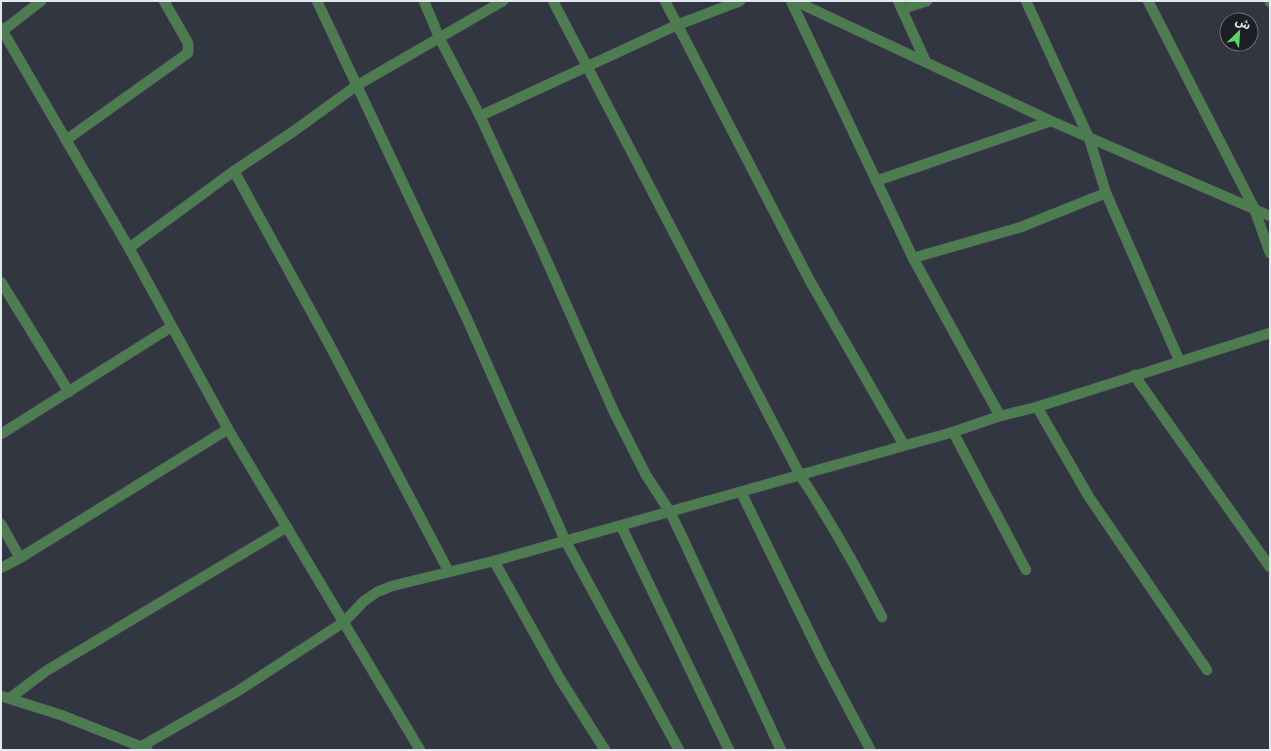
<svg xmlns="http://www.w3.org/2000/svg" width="1271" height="751" viewBox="0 0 1271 751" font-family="Commissioner,'Noto Sans Arabic',sans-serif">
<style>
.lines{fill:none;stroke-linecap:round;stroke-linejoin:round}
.street-casing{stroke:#4f525d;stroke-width:11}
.street{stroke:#4d7c51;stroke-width:10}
</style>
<rect width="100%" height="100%" fill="#323641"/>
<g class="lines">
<g class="street-casing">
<g id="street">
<polyline points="317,1 468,321 565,540 679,750"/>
<polyline points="424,1 439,37 480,116 542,250 614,412 646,475 670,512 684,541 781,750"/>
<path d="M 553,1 L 800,475 C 830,521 857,568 882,617"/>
<polyline points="665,1 810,281 904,445"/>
<polyline points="791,1 913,258 1000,416"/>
<polyline points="795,1 1051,121 1270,216"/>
<polyline points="898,1 926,62"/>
<polyline points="1026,1 1089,138 1106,193 1180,362"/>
<polyline points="1148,1 1254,208 1270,253"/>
<polyline points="1270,1 1270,2"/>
<polyline points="902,9 927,1"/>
<polyline points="1,28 129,248 228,429 420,750"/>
<polyline points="1,32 41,1"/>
<polyline points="480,116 677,25 740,1"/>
<polyline points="66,140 188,53 188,43 164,1"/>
<polyline points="234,171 328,342 449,572"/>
<polyline points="876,181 1051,121"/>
<polyline points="129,248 234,171 294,131 356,86 503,1"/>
<polyline points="913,258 1021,227 1106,193"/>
<polyline points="1,282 69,392"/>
<polyline points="1134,375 1270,567"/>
<polyline points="1037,407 1089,497 1207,670"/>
<polyline points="953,432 1026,570"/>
<polyline points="1,434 171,327"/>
<polyline points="741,492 823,660 870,749"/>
<polyline points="1,524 20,558"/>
<polyline points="621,526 729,750"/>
<polyline points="494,561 560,679 605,750"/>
<polyline points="1,568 20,558 228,429"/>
<polyline points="1,696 61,715 147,749"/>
<polyline points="10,698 46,671 287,527"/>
<polyline points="142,746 238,691 344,622 364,601 377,592 392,586 494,561 953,432 1000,416 1037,407 1270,333"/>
</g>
</g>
<use href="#street" class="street"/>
</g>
<rect width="1271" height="751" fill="none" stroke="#e5e8f0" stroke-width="4"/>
<g transform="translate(1239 32) rotate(25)"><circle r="19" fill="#1c1e23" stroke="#6c6f75"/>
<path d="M0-3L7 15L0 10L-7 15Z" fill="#5cd56d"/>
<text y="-6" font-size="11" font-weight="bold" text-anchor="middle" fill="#e5e8f0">ش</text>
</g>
</svg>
